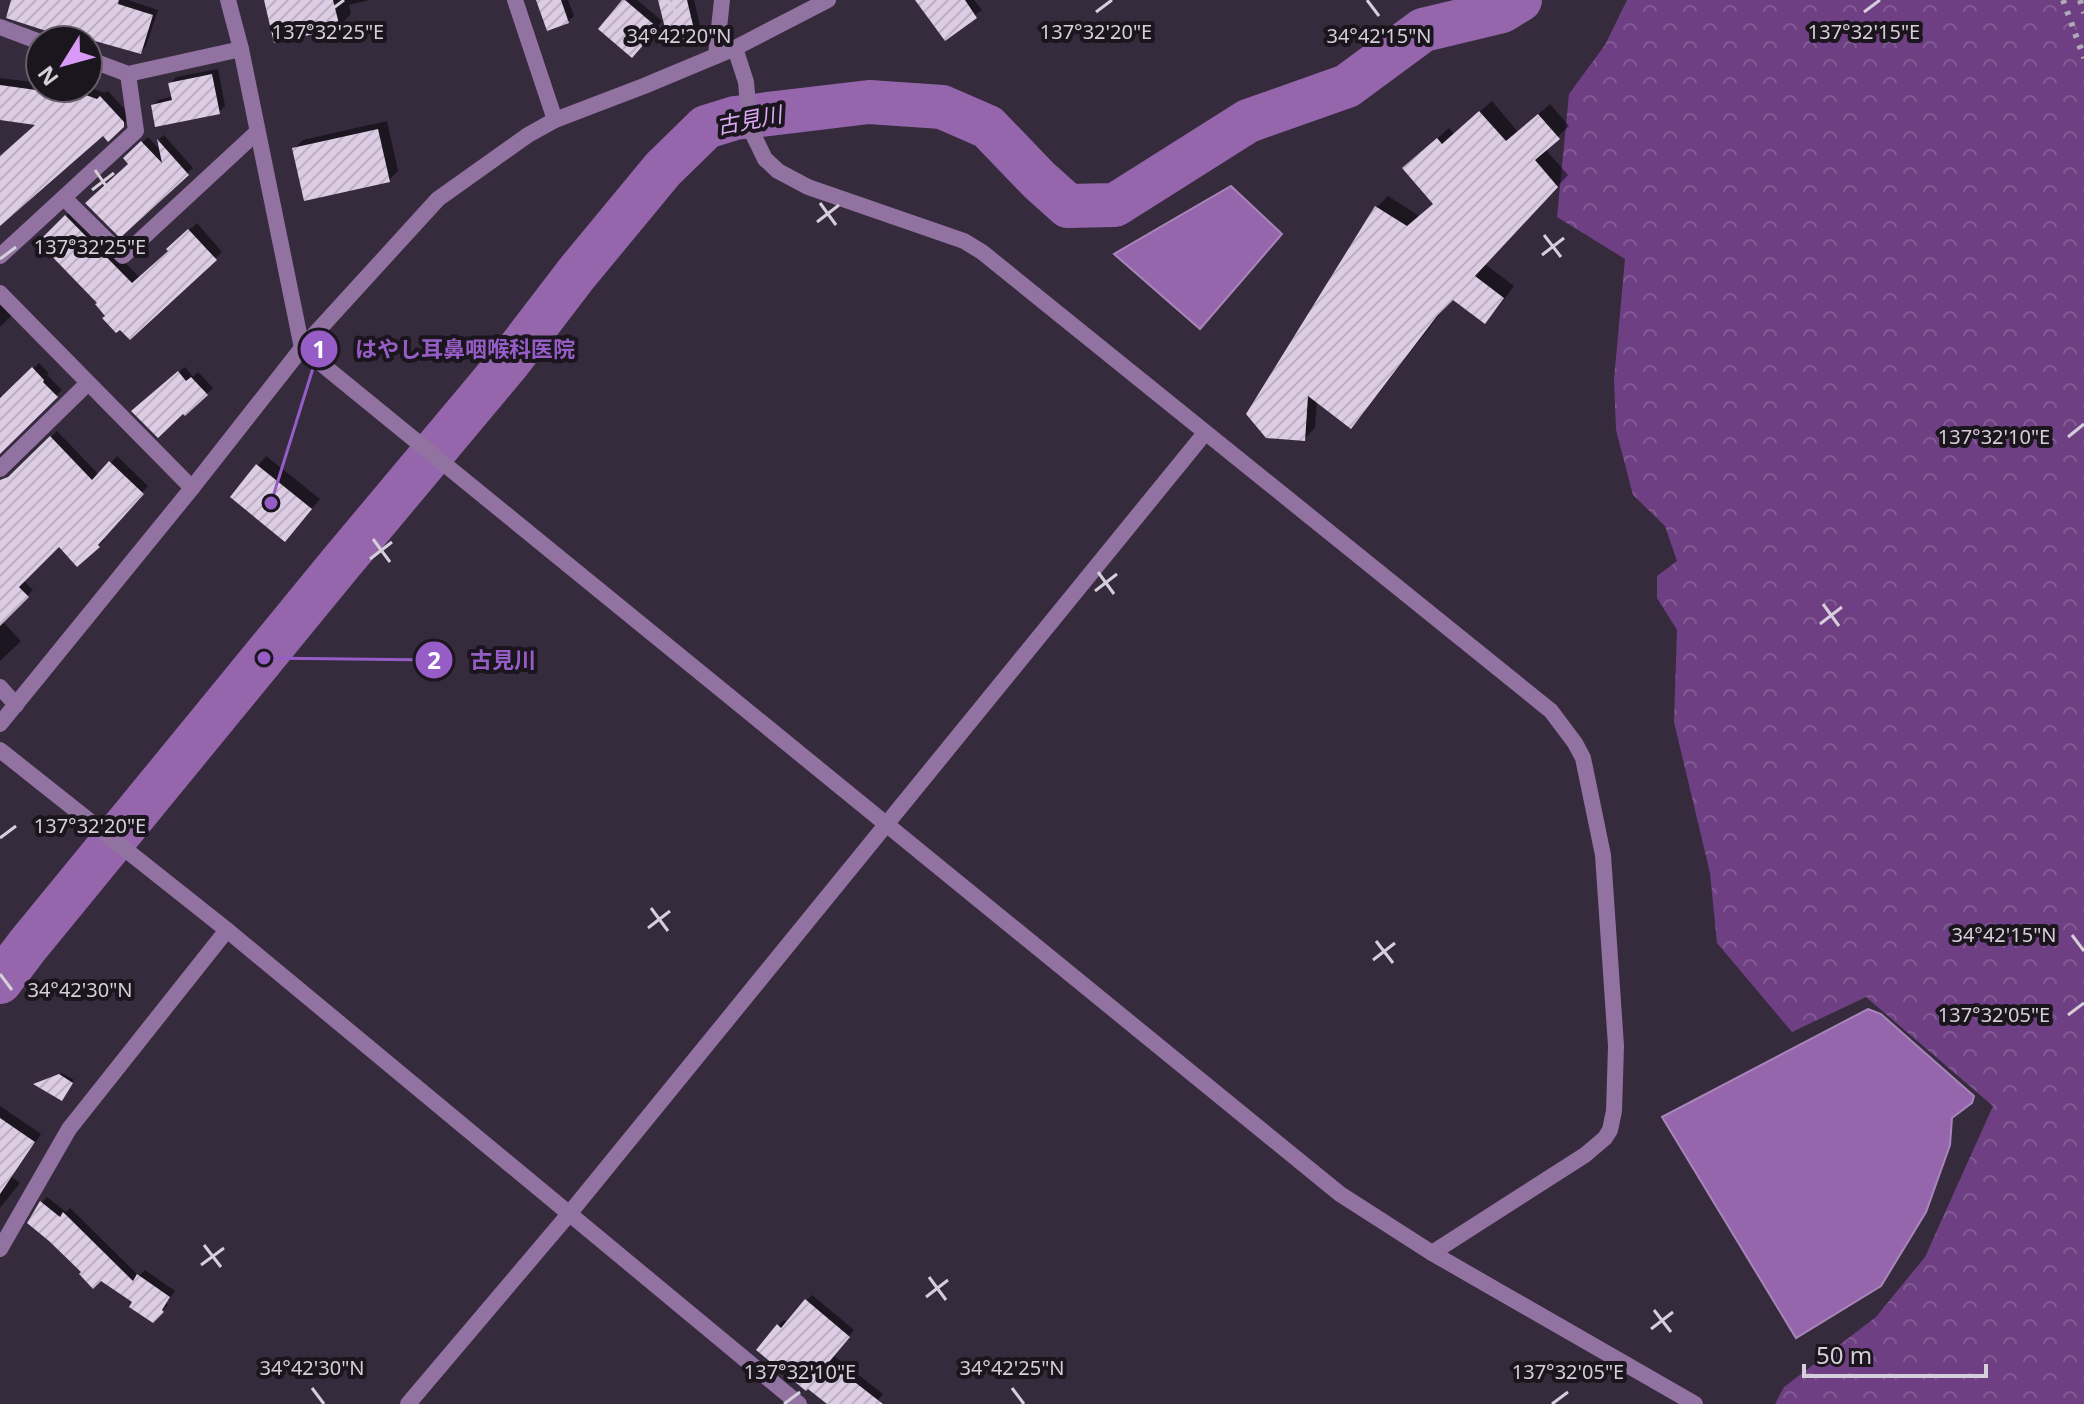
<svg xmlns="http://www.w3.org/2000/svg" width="2084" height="1404" viewBox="0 0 2084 1404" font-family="'Noto Sans','Noto Sans JP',sans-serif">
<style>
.forest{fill:url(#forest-crowns)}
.water{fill:#9566ac;stroke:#a885ba;stroke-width:2}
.shadow{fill:#0007}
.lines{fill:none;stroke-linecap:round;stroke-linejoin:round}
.river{stroke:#9566ac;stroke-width:44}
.building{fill:url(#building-hatch)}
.minor{stroke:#9172a1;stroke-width:16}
.tertiary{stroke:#9172a1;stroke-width:16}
.rail{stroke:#b3aab8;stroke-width:6;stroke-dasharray:4 8;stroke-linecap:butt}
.ticks{fill:none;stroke:#d6ceda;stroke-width:3}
.labels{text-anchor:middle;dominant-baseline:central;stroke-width:8;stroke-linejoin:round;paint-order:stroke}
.water-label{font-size:22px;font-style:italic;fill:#ddaaf6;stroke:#1b151d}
.ticks-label{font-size:20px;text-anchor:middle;fill:#d6ceda;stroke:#1b151d;stroke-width:8;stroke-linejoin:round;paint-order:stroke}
.leader{fill:none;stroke:#965dc7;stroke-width:3}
.callout-dot{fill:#965dc7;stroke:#1b151d;stroke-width:3}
.mark-label{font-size:24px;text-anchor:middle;font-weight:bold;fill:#fff}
.callout-label{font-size:22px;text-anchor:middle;font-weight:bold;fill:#965dc7;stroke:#1b151d;stroke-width:8;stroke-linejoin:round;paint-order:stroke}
</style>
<defs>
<pattern id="forest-crowns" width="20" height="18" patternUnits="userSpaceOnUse" patternTransform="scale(2)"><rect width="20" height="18" fill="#6e4083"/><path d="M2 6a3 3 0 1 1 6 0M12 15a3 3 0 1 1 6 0" fill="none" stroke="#825a94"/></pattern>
<pattern id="building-hatch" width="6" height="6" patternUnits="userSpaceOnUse" patternTransform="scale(2)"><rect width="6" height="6" fill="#dccce4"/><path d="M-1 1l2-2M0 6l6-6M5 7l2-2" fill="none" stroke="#bdb0c3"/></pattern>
</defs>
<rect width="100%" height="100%" fill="#362a3d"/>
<polygon class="forest" points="1627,0 2084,0 2084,1404 1775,1404 1784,1387 1876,1317 1925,1257 1993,1106 1866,997 1792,1032 1717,943 1710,873 1674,722 1677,630 1657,598 1657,576 1677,561 1665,526 1633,495 1616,430 1614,379 1625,259 1557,217 1569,94 1605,45"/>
<g class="water">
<polygon points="1231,186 1282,234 1200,329 1114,254"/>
<polygon points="1868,1009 1881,1014 1974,1096 1972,1103 1952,1118 1950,1145 1926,1212 1881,1286 1796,1338 1662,1117"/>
</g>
<g class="shadow">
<polygon points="13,0 128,0 158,10 146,46 141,52 65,30 62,33"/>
<polygon points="266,0 370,0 349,5 351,14 339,26"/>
<polygon points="538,0 568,0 574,16 568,21"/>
<polygon points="625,0 637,0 662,21 638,50 619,6"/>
<polygon points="660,0 694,0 701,30 695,36"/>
<polygon points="918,0 974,0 982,10 945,38"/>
<polygon points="218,69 225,106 219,112 153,105 159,100 173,96 171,83 176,77"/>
<polygon points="0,78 40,83 40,88 88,87 105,93 108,91 130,115 130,118 108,139 103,133 0,223 0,157 39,123 0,118"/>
<polygon points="1492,101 1518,132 1550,104 1569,126 1545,149 1568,175 1485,264 1514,286 1496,310 1484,321 1453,297 1362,415 1351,426 1317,400 1315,428 1304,439 1248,414 1377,207 1388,196 1419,216 1435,203 1416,157 1449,128 1454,134"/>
<polygon points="387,121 398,171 389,180 294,149 303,140"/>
<polygon points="164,135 193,168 120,235 130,164 125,158 148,137 162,152 159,139"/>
<polygon points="73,209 140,278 171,251 169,249 197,223 222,252 130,338 40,242"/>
<polygon points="0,303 14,313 0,327"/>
<polygon points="39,363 49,373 47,375 62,390 0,451 0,395 3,398"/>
<polygon points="185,367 193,377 198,372 213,388 186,414 140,405"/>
<polygon points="57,431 99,475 117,456 148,486 102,537 104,540 98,546 60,544 23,580 33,590 2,621 21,641 0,661 0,496 16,472"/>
<polygon points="266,456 320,499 294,530 233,496"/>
<polygon points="62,1073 74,1080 64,1096 36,1084"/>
<polygon points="0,1106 41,1134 12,1177 20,1183 0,1208"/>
<polygon points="47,1197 66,1212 70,1208 139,1276 145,1270 175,1291 166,1303 168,1305 152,1321 135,1302 101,1278 84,1272 30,1223 42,1202"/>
<polygon points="812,1295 854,1330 833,1355 883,1394 875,1404 830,1404 778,1326 784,1320 788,1323"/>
</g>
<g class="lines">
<polyline class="river" points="0,982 28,945 340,564 509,362 577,273 663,169 706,127 735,118 869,102 942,107 988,127 1039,180 1068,206 1115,205 1248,121 1347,86 1423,30 1502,11 1520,0"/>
</g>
<g class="building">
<polygon points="11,0 119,0 118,4 153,15 141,54 63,32 62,36 6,18"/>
<polygon points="264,0 333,0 340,28 274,43"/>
<polygon points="536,0 561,0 569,23 547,31"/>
<polygon points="622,0 625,0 658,28 632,58 598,29"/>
<polygon points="658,0 687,0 696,38 669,44"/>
<polygon points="915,0 965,0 977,18 945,41"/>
<polygon points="212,74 220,114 155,127 151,105 172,100 168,83"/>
<polygon points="0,85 43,91 44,88 66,88 97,99 100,96 124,122 124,127 108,142 103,136 0,226 0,156 35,125 0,120"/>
<polygon points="1479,111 1506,141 1538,114 1560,139 1535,160 1558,187 1475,276 1504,298 1485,324 1453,300 1437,316 1351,429 1308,396 1305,441 1266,438 1246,414 1375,206 1407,226 1433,204 1402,168 1437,138 1442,144"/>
<polygon points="378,129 390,182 304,201 292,148"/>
<polygon points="157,139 189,175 120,238 85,203 128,164 123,158 141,141 162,163"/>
<polygon points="65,215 132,283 168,251 166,249 188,229 217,260 130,340 120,330 116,333 102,318 105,316 95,304 97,303 38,242"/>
<polygon points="32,367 44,380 43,382 58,397 0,454 0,398"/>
<polygon points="178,371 186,381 191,377 208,395 185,416 183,414 158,438 131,411"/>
<polygon points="50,436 92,480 109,461 144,494 98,545 100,547 77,567 59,547 19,587 29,597 0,626 0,480 8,477"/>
<polygon points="256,464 312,509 285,542 230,497"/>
<polygon points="59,1074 73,1083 62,1101 33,1084"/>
<polygon points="0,1118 35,1142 0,1194"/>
<polygon points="40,1201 60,1217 63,1212 133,1281 137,1274 170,1297 162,1310 164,1312 153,1323 129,1307 132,1302 101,1281 93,1289 79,1274 81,1272 49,1241 27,1223"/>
<polygon points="805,1299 850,1337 829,1362 883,1404 827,1404 808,1389 806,1391 756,1350 777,1324 781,1328"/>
</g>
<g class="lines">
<g class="minor">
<polyline points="515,0 555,120"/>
<polyline points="0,27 40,42"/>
<polyline points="735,48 746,82 750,128 765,159 778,171 808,187 964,241 982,252 1551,711 1575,743 1583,758 1603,855 1616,1046 1614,1111 1610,1130 1605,1138 1585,1155 1432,1253"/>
<polyline points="716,56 722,0"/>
<polyline points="88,59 128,74 241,49"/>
<polyline points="64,198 123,256 257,132"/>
<polyline points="0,256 136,131 128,74"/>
<polyline points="0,293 192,488"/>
<polyline points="302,348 1340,1194 1432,1253 1695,1404"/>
<polyline points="0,469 88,383"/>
<polyline points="0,687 16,705"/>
<polyline points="0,750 227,930 799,1404"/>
<polyline points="0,1249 69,1129 227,930"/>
<polyline points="408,1404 569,1214 1205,433"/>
</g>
<g class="tertiary">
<polyline points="228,0 241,49 302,348"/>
<polyline points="0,724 192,488 302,348 438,199 528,135 555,120 644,86 735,48 828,0"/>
</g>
<g class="rail">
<polyline points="2063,0 2084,58"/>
<polyline points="2080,0 2084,13"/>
</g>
</g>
<path class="ticks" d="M 667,0 L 679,16M 1367,0 L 1379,16M 328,12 L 344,0M 1096,12 L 1112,0M 1864,12 L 1880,0M 95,170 L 111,193M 92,190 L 114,173M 820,203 L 836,225M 817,222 L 839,205M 1544,235 L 1561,257M 1542,255 L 1564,238M 0,259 L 16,247M 2068,437 L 2084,424M 373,539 L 390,562M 370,559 L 392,542M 1098,572 L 1114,594M 1095,591 L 1117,574M 1823,604 L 1839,626M 1820,624 L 1842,607M 0,838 L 16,826M 651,908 L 668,931M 648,928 L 670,911M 2072,935 L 2084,951M 1376,941 L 1393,963M 1373,960 L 1395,943M 0,974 L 12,990M 2068,1015 L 2084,1003M 204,1245 L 221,1267M 201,1265 L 224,1248M 929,1277 L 946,1300M 926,1297 L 948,1280M 1654,1310 L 1671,1332M 1651,1329 L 1673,1312M 312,1388 L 324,1404M 1012,1388 L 1024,1404M 784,1404 L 800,1392M 1552,1404 L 1568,1392"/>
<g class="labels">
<g class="water-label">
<text transform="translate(749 119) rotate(-11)">古見川</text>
</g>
</g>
<g class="ticks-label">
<text x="328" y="39">137°32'25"E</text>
<text x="1096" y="39">137°32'20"E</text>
<text x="1864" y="39">137°32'15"E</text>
<text x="679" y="43">34°42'20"N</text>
<text x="1379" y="43">34°42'15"N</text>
<text x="90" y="254">137°32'25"E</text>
<text x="1994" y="444">137°32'10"E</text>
<text x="90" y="833">137°32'20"E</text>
<text x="2004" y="942">34°42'15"N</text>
<text x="80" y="997">34°42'30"N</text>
<text x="1994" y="1022">137°32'05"E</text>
<text x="312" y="1375">34°42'30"N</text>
<text x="1012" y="1375">34°42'25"N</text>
<text x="800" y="1379">137°32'10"E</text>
<text x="1568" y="1379">137°32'05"E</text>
</g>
<path class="leader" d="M271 503L319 349M264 658L434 660"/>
<g class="callout-dot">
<circle cx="271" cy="503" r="8"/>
<circle cx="264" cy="658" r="8"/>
<circle cx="319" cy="349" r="20"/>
<circle cx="434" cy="660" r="20"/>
</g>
<g class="mark-label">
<text x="319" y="358">1</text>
<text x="434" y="669">2</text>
</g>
<g class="callout-label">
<text x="465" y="357">はやし耳鼻咽喉科医院</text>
<text x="503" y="668">古見川</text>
</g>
<g transform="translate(64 64) rotate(233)"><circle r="38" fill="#1b151d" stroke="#665f69" stroke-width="2"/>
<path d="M0-6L14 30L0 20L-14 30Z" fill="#d99af7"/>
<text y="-12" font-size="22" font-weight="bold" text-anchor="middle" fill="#d6ceda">N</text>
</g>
<path d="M1804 1364v12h182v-12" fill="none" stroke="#d6ceda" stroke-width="4"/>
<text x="1816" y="1364" font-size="24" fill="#d6ceda" stroke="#1b151d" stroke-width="6" paint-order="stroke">50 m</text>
</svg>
